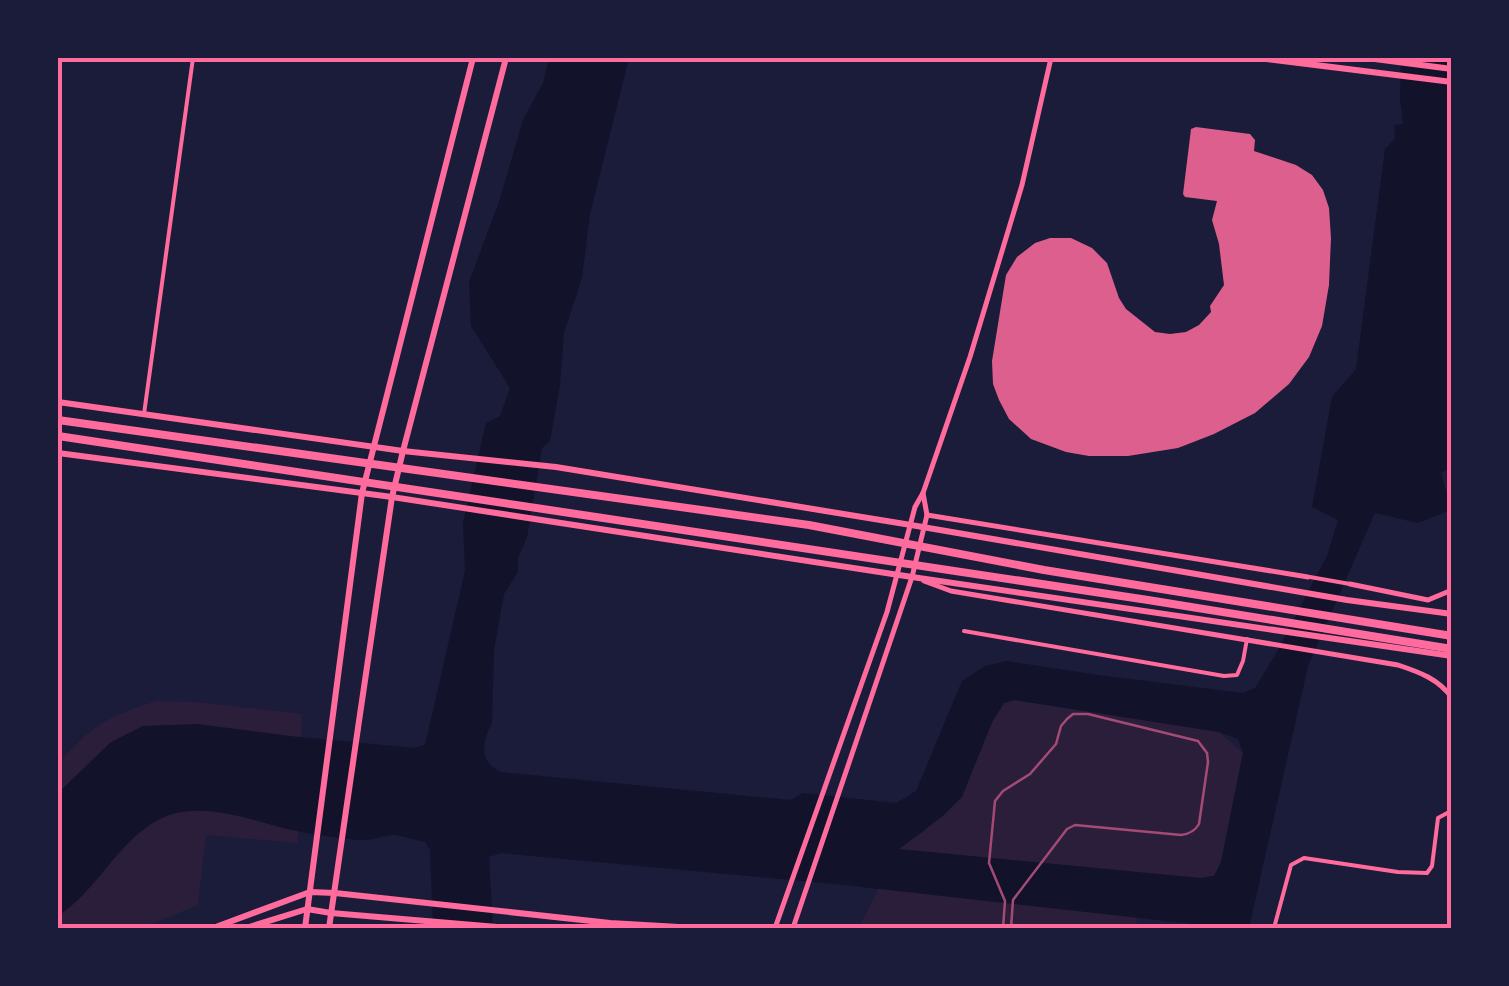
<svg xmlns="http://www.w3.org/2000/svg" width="1509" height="986" viewBox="0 0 1509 986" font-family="'Varela Round',sans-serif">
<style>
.green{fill:#2a1e3b}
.water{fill:#12122b;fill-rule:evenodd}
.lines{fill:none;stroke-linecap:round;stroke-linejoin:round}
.canal{stroke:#12122b;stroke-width:11}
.building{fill:#dd5f8e}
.minor{stroke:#ff6b9d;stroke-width:4}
.tertiary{stroke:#ff6b9d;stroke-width:5}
.secondary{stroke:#ff6b9d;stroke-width:6}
.primary{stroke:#ff6b9d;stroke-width:6}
.trunk{stroke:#ff6b9d;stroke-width:8}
.rail{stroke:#a44b75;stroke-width:2.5}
.neatline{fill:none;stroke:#ff6b9d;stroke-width:4}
</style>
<rect width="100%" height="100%" fill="#1b1b3a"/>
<g class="green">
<polygon points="1014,700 1219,732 1243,753 1221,862 1214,876 1200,878 1143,873 1136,928 859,928 898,849 926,830 1004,703"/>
<path d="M 157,701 L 197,702 L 302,714 L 298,843 L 206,835 L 198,905 L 142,928 L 58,928 L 58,764 C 91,726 109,715 157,701 Z"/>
</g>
<path class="water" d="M 549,58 L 629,58 L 590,214 L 582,278 L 564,333 L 560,385 L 550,441 L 542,448 L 527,537 L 518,558 L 518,572 L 504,594 L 494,650 L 492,723 C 486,734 480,751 488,762 C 491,767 496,769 501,772 L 790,800 L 803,793 L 896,803 L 916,791 L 962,681 L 985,666 L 1007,661 L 1098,675 L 1243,693 L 1255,688 L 1274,657 L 1327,556 L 1338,520 L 1312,507 L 1332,397 L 1356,369 L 1385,149 L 1395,138 L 1394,125 L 1403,124 L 1400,98 L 1401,58 L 1450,58 L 1452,467 L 1441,473 L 1451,510 L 1418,523 L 1375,513 L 1308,666 L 1249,928 L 1229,928 L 844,885 L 501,853 L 489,857 L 493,928 L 433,928 L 430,850 L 425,842 C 415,840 404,836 394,835 C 384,835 374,840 364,840 C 347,840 304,833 287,829 C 248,819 197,799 158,820 C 117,842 97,891 58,916 L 58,793 L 111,742 L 143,726 L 197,724 L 290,736 L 414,748 L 425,745 L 465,571 L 463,522 L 486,423 L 500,416 L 510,388 L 471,326 L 469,282 L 499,202 L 523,120 L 543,83 ZM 1014,700 L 1219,732 L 1238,739 L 1243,753 L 1221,862 L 1214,876 L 1200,878 L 899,849 L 944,815 L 962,797 L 993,720 L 1004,703 Z"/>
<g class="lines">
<polyline class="canal" points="58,59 58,58"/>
</g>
<polygon class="building" points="1196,127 1250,134 1255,140 1254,151 1296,165 1312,175 1323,190 1329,208 1331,238 1329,285 1322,326 1309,357 1289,384 1255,413 1214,434 1178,448 1128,456 1089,456 1066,452 1031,439 1009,419 999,400 993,384 992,361 1006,275 1017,257 1035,243 1050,238 1071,238 1092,248 1107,263 1119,298 1126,309 1155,332 1170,334 1186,332 1199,325 1211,312 1210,306 1224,285 1219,244 1212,220 1217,201 1185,197 1183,194 1191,129"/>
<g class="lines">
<g class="minor">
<polyline points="144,414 193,58"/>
<polyline points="1310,577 1350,584"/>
<polyline points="964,631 1224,676 1237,675 1243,661 1247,639"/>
<polyline points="915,928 954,928"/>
<polyline points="1274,928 1291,865 1304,858 1398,872 1427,873 1432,866 1438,818 1451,811 1452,804"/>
</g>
<g class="tertiary">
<polyline points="927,515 1308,577"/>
<path d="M 924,581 L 951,591 L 1398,665 C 1419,672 1439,679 1452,698"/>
<polyline points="1350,584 1428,600 1452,590"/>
<polyline points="775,928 887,612 915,507 923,493 970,357 1022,185 1051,58"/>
<polyline points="793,928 912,577 927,515 923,493"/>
</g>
<g class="secondary">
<polyline points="1259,58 1452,82"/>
<polyline points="1367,58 1452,69"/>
<polyline points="358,728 392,497 403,451"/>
<polyline points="213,928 310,892 335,893 610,923 696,928"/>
<polyline points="246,928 307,909 331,913 509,928"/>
</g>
<g class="primary">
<polyline points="58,402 403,451 556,467 911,525 1347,600 1452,614"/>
<polyline points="403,451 506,58"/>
<polyline points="58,453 392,497 912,577 1452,656"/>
<polyline points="305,928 362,493 473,58"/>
<polyline points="329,928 358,728"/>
</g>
<g class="trunk">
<polyline points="58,420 809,525 1044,570 1452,636"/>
<polyline points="58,436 1148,600 1452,649"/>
</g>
<path class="rail" d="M 1003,928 L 1005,901 L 989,863 L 995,801 L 1003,791 L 1030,774 L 1056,744 L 1061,726 L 1067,719 L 1073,714 L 1088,714 L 1198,741 L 1207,753 L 1208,762 L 1199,824 C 1195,831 1190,834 1181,835 L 1075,825 L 1067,829 L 1013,900 L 1011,928"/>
</g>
<rect width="1509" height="986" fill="none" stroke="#1b1b3a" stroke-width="120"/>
<rect x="60" y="60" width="1389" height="866" class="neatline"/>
</svg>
